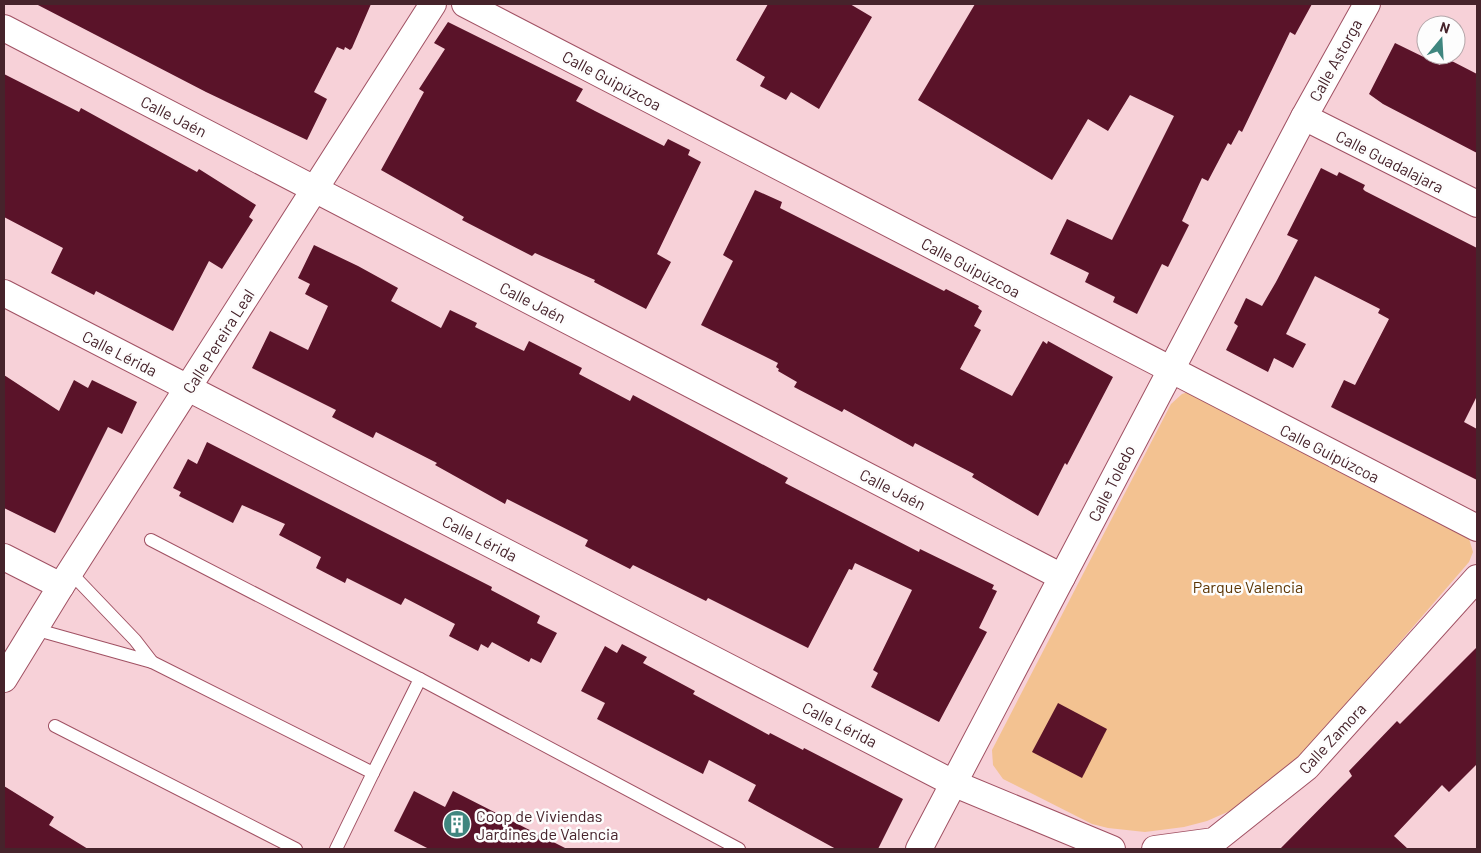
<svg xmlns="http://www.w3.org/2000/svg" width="1481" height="853" viewBox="0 0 1481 853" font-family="Barlow,sans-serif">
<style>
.green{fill:#f3c291}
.building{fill:#5a1329}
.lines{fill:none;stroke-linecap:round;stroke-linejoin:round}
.lane-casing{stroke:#a05163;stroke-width:14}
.street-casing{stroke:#a05163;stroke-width:28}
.lane{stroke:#fff;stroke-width:12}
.street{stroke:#fff;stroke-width:26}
.labels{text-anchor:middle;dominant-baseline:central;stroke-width:5;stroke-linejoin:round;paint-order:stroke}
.street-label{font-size:16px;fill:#46232b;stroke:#fdfdfd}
.park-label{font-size:16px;fill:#5b3503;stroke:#fdfdfd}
.poi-label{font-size:16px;fill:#46232b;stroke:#fdfdfd;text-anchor:start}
</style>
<rect width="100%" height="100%" fill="#f7d1d8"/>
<polygon class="green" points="1191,391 1467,532 1473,552 1469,562 1293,766 1232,810 1207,821 1184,827 1145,832 1108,828 1092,824 1003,779 993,765 992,750 1171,404 1182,394"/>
<g class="building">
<polygon points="36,4 371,4 352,48 350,50 345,47 344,50 337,47 314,92 327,99 307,140 206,92"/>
<polygon points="768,4 850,4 872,17 819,109 791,92 786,100 760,86 765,77 736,60"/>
<polygon points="975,4 1312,4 1295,35 1290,32 1242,132 1239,130 1231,145 1228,143 1208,181 1202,178 1182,221 1189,225 1168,267 1162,264 1137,314 1113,302 1115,297 1085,282 1089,273 1050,254 1067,219 1112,240 1174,116 1130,95 1108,131 1088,119 1052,180 918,100"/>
<polygon points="448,22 583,89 576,101 595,111 664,146 668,139 690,150 688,155 701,162 657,254 671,262 646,309 594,282 595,280 535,253 532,256 462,220 464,217 381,170 424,92 419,89 445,49 434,43"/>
<polygon points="1395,43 1440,65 1444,57 1477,74 1477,153 1383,104 1369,94"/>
<polygon points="4,74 79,112 81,108 197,172 199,169 256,205 249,217 253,220 222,269 209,261 173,331 96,291 94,295 51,273 63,248 4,217"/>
<polygon points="1321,168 1337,176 1339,172 1365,185 1363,189 1365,191 1477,248 1477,396 1464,422 1477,429 1477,480 1331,407 1344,380 1355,385 1389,319 1378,313 1380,309 1315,276 1286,334 1306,344 1293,368 1274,358 1268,372 1226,350 1238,326 1234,323 1246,298 1262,306 1276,282 1298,240 1287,235"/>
<polygon points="755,190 782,202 780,208 944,291 946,289 979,306 978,308 982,311 974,326 981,330 960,369 1012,396 1043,341 1047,344 1048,341 1113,377 1067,465 1065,463 1038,516 972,477 974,474 915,443 913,447 844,409 842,412 794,387 797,382 778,371 779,369 776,367 778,363 701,325 733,261 723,255"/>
<polygon points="314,245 358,266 398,288 391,301 441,328 450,310 477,323 475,327 524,351 529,341 582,368 579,374 630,401 633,395 788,478 785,483 919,552 920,549 994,585 992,589 997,591 979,628 987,632 939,722 871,687 878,673 873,670 912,590 855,563 852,570 849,569 808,648 708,598 706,601 633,565 630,569 585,546 588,540 507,499 505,504 435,465 437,463 376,432 373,438 332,417 336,410 252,368 270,331 308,350 328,306 305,294 310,284 298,278"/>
<polygon points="4,375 59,411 74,380 88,388 92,380 137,402 122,434 108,427 55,533 4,508"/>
<polygon points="207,442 492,587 491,590 540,616 537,623 557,633 541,663 531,658 529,662 492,642 488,648 481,644 478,651 449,636 455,624 405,598 401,605 347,578 345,583 316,568 321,557 279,535 285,524 242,505 233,523 179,496 181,492 173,488 188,459 197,464"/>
<polygon points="622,644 647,657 643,663 695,691 693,694 769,735 770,733 803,750 804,748 903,799 878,849 836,849 748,801 756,785 709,760 703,774 597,719 605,703 581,691 605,646 617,653"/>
<polygon points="1477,647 1477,764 1449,792 1442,785 1394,836 1408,849 1280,849 1352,776 1349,771 1397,721 1400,724"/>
<polygon points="1058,703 1107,729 1082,778 1032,752"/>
<polygon points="4,786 54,817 49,825 88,849 4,849"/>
<polygon points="414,791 445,807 453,791 567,849 429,849 394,831"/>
</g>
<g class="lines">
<g class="lane-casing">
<g id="lane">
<polyline points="151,540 420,679 373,773"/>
<polyline points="34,629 152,662 135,640 70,572"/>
<polyline points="152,662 373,773 336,849"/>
<polyline points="420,679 739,849"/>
<polyline points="55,726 296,849"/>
</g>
</g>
<g class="street-casing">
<g id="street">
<polyline points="465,4 1477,528"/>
<polyline points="4,28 1062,577"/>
<polyline points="1304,117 1477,204"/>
<polyline points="4,293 955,784 1112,849"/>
<polyline points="4,557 61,586"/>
<polyline points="4,679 61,586 433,4"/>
<polyline points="919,849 1304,117 1367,4"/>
<polyline points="1155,849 1214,841 1307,767 1477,578"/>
</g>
</g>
<use href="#lane" class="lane"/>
<use href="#street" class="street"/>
</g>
<defs>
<g id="building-disc" transform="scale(1.4375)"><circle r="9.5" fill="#3f867f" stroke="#fdfdfd"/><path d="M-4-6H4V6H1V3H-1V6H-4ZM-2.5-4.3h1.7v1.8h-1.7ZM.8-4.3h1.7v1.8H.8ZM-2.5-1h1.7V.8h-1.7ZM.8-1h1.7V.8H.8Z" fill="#fff"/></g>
</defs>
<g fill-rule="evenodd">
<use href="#building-disc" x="457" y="824"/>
</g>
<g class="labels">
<g class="street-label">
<text transform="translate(1335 60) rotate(-61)">Calle Astorga</text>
<text transform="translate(612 80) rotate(28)">Calle Guipúzcoa</text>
<text transform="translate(174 116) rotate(27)">Calle Jaén</text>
<text transform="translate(1390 161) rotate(27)">Calle Guadalajara</text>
<text transform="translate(971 267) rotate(28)">Calle Guipúzcoa</text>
<text transform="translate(533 302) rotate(27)">Calle Jaén</text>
<text transform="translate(218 341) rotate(-58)">Calle Pereira Leal</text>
<text transform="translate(120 353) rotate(27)">Calle Lérida</text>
<text transform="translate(1330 453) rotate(27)">Calle Guipúzcoa</text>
<text transform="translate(1111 483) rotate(-63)">Calle Toledo</text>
<text transform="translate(893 489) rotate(27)">Calle Jaén</text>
<text transform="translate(480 538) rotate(27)">Calle Lérida</text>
<text transform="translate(840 724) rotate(27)">Calle Lérida</text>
<text transform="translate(1332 738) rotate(-47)">Calle Zamora</text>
</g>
<g class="park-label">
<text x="1248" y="586">Parque Valencia</text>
</g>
<g class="poi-label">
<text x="476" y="815">Coop de Viviendas<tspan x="476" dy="18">Jardines de Valencia</tspan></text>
</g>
</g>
<rect width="1481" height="853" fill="none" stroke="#46232b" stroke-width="10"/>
<g transform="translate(1441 40) rotate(18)"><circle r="24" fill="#fdfdfd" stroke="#b4a6a9"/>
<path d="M0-4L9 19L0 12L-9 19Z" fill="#3f867f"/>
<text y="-8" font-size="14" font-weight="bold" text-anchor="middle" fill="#46232b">N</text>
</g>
</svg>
